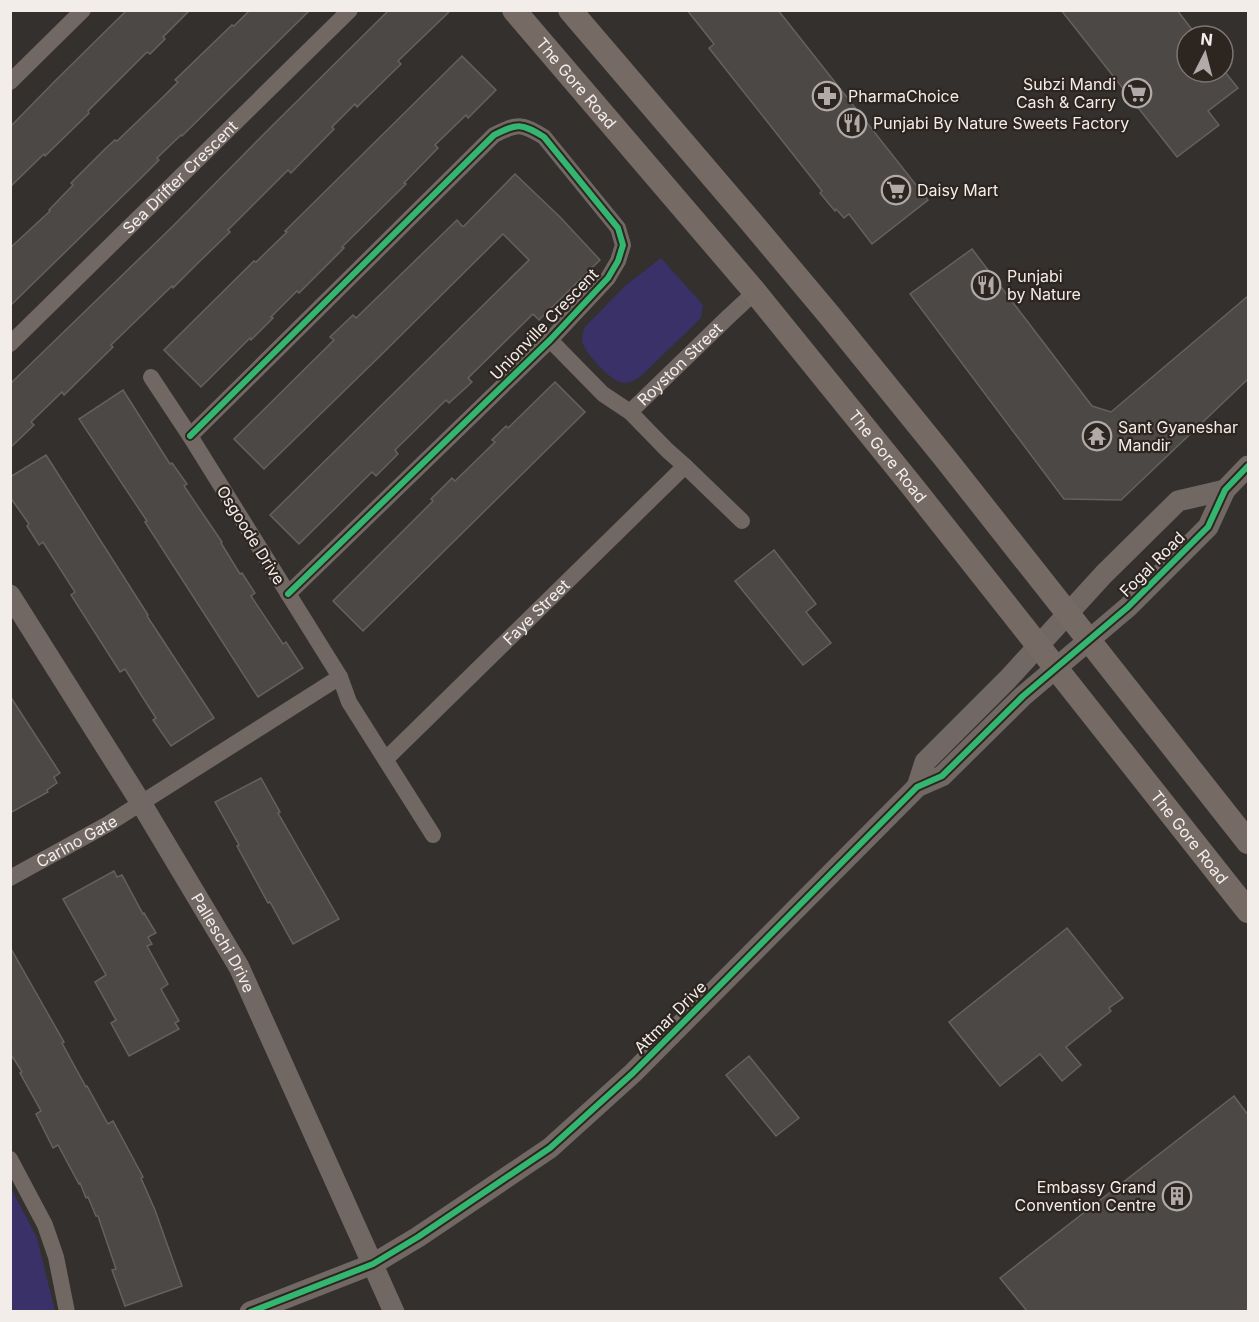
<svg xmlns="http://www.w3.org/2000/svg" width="1259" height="1322" viewBox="0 0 1259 1322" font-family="Inter,sans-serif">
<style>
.green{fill:#393167}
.building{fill:#4c4846;stroke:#65615e;stroke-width:1.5}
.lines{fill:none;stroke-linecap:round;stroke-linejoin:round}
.minor{stroke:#716763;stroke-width:16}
.tertiary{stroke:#716763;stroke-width:21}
.secondary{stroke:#756a64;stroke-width:24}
.cycleway-casing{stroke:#2d2520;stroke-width:10}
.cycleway{stroke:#33b770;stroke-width:6}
.labels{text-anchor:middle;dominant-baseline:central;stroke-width:4.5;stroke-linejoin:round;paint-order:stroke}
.street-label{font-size:16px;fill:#f3edea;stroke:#2d2520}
.poi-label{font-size:16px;fill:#f3edea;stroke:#2d2520;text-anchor:start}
</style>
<rect width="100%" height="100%" fill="#34302d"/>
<g class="green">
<path d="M 661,258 L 703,305 L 701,318 L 642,375 C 635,380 629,385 620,382 C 609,379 584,352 582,341 C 582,336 583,331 585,327 L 625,286 Z"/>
<polygon points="10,1186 37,1238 55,1311 11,1311"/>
</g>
<g class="building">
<polygon points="127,10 190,10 163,37 165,39 150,54 147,52 88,111 89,113 80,122 45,156 44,154 10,187 10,127 55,81"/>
<polygon points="250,10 310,10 182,136 181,135 157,158 159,160 141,178 10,306 10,248 50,211 49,210 73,185 71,183 106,148 115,140 117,141 165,95 178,82 175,80 232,25 234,26"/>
<polygon points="389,10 451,10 398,61 401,64 357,107 355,104 332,127 334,129 291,173 288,170 228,230 230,232 198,263 173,288 172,286 111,345 113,347 64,395 62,392 31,422 34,425 10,448 10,384 172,227 271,127"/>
<polygon points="687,10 778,10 928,200 872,244 849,214 844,218 836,209 835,211 820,193 822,191 709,48 714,44"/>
<polygon points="1061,10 1177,10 1197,36 1187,36 1187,72 1225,72 1238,88 1208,111 1219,125 1177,157"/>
<polygon points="462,56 496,90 468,118 466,115 435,145 438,148 404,183 406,184 342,247 344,248 299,293 297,291 271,317 273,318 251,340 250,338 201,387 164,350 254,261 256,262 287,232 285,231"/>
<polygon points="515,174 560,217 600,260 539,320 533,314 468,378 472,382 449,403 446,400 395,450 398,454 376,476 372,472 299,544 270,515 529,260 503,234 378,358 264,469 234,439 334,340 330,337 353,315 356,318 457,220 462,226 464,226"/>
<polygon points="972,249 1092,406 1111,412 1248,296 1248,379 1121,500 1064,499 910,294"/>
<polygon points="555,382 585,412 363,631 333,601 433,501 431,499 452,478 455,481 495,442 492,440 506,426 508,428"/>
<polygon points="123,390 170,464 172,463 187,484 184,486 222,542 221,543 240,574 242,573 255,593 251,596 283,644 286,642 303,668 258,697 145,522 147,521 79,419"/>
<polygon points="46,455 148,615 147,616 214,718 171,746 153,720 156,718 145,701 125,669 120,672 71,595 75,592 43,542 39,545 27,526 29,524 10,497 10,477"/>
<polygon points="774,550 816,604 806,612 831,643 803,665 735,581"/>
<polygon points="10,696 60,773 54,777 57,783 47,790 48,792 10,813"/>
<polygon points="261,778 280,812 278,813 339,919 293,944 270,902 268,903 237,846 239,845 215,802"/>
<polygon points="114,871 117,877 122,875 143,914 144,913 156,933 148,937 152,944 147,946 168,984 161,989 179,1021 175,1023 179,1029 129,1056 111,1023 116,1020 95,982 106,975 63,899"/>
<polygon points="1067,928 1123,998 1109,1008 1111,1011 1066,1047 1081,1065 1062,1081 1040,1054 1000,1086 949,1022"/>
<polygon points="10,947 64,1042 62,1043 86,1087 87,1086 108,1124 113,1121 143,1177 141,1178 155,1210 182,1286 125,1306 112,1270 116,1269 98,1216 96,1216 88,1197 86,1198 80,1183 79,1184 58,1145 53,1148 36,1114 41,1111 20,1073 22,1072 10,1053"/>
<polygon points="749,1056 799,1118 776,1136 726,1075"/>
<polygon points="1234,1096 1248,1115 1248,1311 1027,1311 1000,1278"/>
</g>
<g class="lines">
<g class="minor">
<polyline points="10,82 83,10"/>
<polyline points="550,340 603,394 630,412 667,450 685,466 742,521"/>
<path id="s1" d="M 10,344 L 350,10"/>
<path id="s2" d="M 630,412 L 726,319 L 755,292"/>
<path d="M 190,436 L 494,135 C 518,123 521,123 544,137 L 618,228 L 623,245 L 618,261 L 608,278 L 550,340 L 288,594"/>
<polyline points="340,677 349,702 433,835"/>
<path id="s3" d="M 386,759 L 685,466"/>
<path id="s4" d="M 10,878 L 108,824 L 340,677 L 190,436 L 151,377"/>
<polyline points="10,1159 45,1225 56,1257 67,1312"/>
</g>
<g class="tertiary">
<path id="s5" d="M 10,595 L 141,803 L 239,967 L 394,1312"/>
<polyline points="917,787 925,762 1008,679 1104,574 1178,501 1225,490"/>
<polyline points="250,1312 373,1264 418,1237 550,1148 633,1073 917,787 942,776 1023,696 1128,607 1208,527 1225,490 1248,466"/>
</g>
<g class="secondary">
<path id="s6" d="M 514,10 L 755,292 L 912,486 L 1248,911"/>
<polyline points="570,10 752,223 830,316 945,458 1248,842"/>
</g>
<g class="cycleway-casing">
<g id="cycleway">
<path d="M 190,436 L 494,135 C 518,123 521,123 544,137 L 618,228 L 623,245 L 618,261 L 608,278 L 550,340 L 288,594"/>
<polyline points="250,1312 373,1264 418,1237 550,1148 633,1073 917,787 942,776 1023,696 1128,607 1208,527 1225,490 1248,466"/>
</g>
</g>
<use href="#cycleway" class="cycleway"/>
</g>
<defs>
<g id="supermarket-ring" transform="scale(1.5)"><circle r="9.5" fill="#2d2520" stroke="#b0aba8" stroke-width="1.5"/><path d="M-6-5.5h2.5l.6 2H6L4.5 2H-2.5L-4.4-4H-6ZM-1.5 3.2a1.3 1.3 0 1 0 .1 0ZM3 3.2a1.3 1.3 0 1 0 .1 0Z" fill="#b0aba8"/></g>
<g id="pharmacy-ring" transform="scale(1.5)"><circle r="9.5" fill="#2d2520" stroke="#b0aba8" stroke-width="1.5"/><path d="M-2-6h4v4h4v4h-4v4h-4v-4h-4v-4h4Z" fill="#b0aba8"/></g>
<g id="restaurant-ring" transform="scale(1.5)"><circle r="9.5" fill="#2d2520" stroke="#b0aba8" stroke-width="1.5"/><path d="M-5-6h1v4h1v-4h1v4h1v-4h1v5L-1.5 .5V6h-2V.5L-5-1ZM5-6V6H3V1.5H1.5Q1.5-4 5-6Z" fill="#b0aba8"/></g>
<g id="temple-ring" transform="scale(1.5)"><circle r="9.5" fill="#2d2520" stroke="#b0aba8" stroke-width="1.5"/><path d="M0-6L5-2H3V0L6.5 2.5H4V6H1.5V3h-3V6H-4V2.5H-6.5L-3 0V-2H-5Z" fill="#b0aba8"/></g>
<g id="building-ring" transform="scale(1.5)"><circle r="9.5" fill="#2d2520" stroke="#b0aba8" stroke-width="1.5"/><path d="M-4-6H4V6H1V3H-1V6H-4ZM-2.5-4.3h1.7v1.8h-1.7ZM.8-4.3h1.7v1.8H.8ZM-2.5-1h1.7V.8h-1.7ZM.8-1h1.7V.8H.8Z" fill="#b0aba8"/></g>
</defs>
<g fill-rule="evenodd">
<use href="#supermarket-ring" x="1137" y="93"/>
<use href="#pharmacy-ring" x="827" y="96"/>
<use href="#restaurant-ring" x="852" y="123"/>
<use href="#supermarket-ring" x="896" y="190"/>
<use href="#restaurant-ring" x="986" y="285"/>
<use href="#temple-ring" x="1097" y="436"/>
<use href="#building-ring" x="1177" y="1196"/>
</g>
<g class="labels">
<g class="street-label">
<text stroke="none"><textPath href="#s6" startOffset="96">The Gore Road</textPath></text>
<text stroke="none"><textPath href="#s1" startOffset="238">Sea Drifter Crescent</textPath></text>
<text transform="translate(544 324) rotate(-46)">Unionville Crescent</text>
<text stroke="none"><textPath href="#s2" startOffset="69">Royston Street</textPath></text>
<text stroke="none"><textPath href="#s6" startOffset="582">The Gore Road</textPath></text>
<text transform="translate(251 535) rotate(58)">Osgoode Drive</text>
<text transform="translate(1152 564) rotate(-45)">Fogal Road</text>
<text stroke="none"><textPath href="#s3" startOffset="210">Faye Street</textPath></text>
<text stroke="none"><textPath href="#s6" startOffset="1068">The Gore Road</textPath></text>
<text stroke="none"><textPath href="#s4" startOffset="76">Carino Gate</textPath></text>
<text stroke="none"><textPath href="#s5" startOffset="408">Palleschi Drive</textPath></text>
<text transform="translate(670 1017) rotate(-45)">Attmar Drive</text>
</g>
<g class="poi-label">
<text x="1116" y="84" text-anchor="end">Subzi Mandi<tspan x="1116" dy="18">Cash &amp; Carry</tspan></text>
<text x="848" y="96">PharmaChoice</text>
<text x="873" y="123">Punjabi By Nature Sweets Factory</text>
<text x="917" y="190">Daisy Mart</text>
<text x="1007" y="276">Punjabi<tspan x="1007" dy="18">by Nature</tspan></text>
<text x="1118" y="427">Sant Gyaneshar<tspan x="1118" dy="18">Mandir</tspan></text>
<text x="1156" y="1187" text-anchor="end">Embassy Grand<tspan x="1156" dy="18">Convention Centre</tspan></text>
</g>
</g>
<rect width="1259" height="1322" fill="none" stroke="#f3edea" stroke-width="24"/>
<g transform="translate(1205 54) rotate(6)"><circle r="28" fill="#2d2520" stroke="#7c7571" stroke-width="1.5"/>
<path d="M0-4.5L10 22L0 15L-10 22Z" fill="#b0aba8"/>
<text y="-9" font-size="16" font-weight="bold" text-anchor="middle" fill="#f3edea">N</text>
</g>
</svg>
